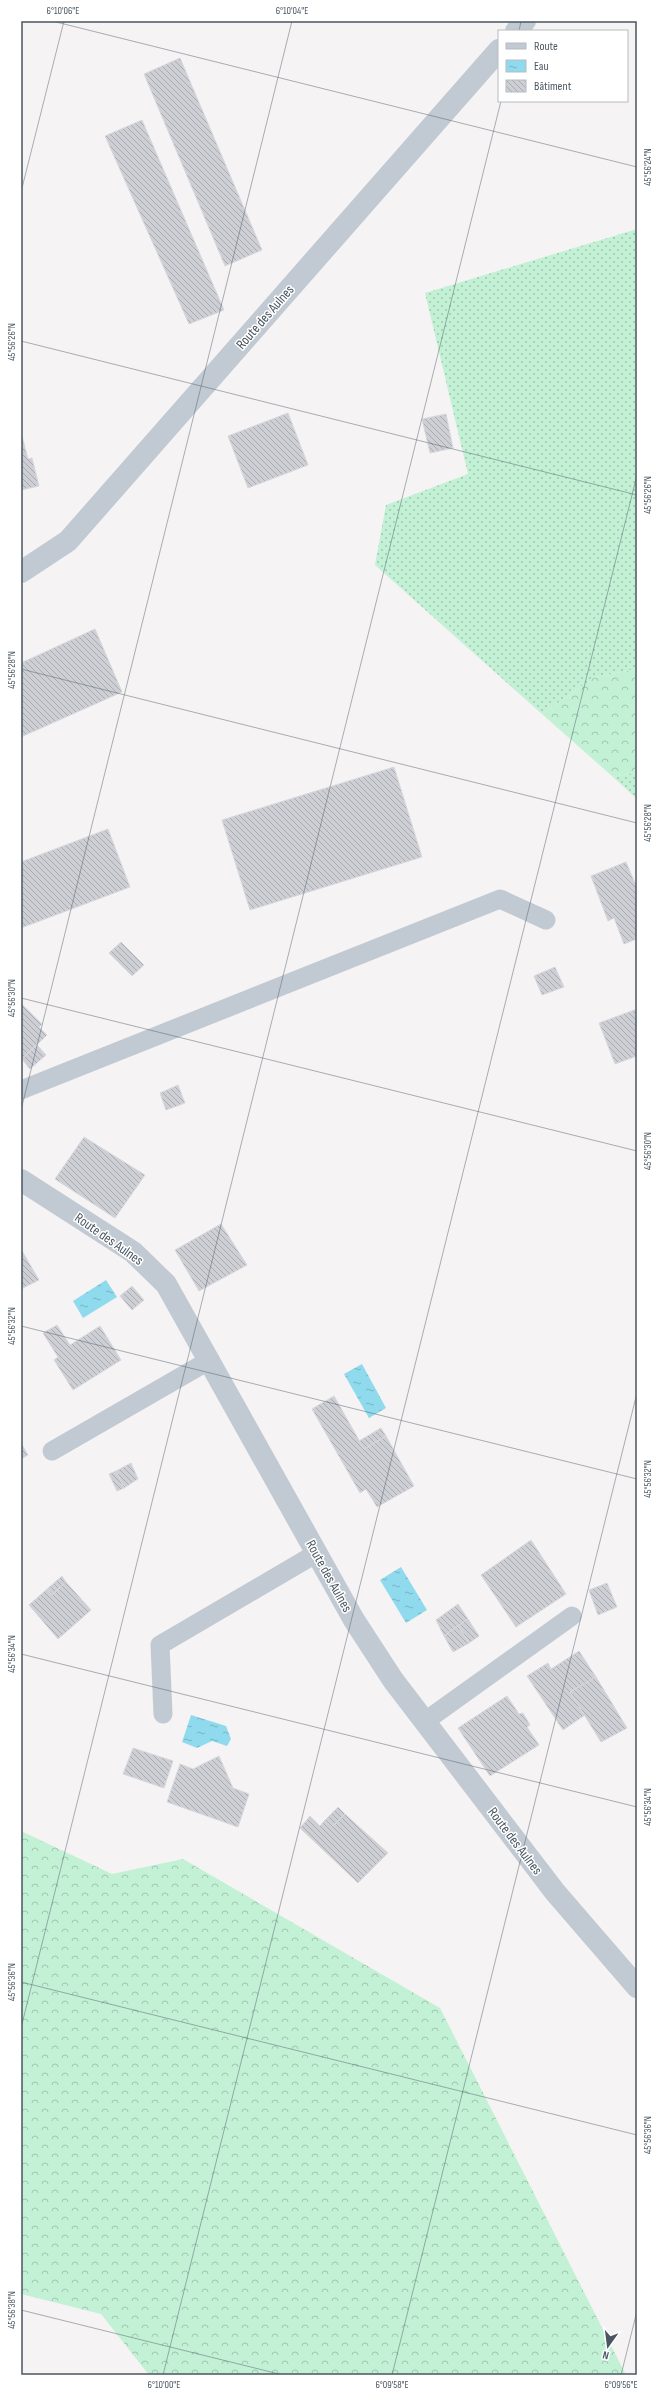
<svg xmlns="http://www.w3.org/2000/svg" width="658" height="2396" viewBox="0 0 658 2396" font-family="'Sofia Sans Condensed',sans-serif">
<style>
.grass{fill:url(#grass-dots)}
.forest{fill:url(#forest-crowns)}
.water{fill:url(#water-ripples)}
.building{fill:url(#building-back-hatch);stroke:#d7d9de}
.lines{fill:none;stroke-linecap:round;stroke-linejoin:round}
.lane{stroke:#c1cad2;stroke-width:19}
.street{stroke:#c1cad2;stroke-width:22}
.ticks{fill:none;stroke:#4a5661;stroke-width:1;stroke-opacity:0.45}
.labels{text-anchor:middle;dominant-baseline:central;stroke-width:3;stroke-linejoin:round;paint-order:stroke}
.street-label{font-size:14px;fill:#4a5661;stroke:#fff}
.neatline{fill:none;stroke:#4a5661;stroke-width:1.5}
.ticks-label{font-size:10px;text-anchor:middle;fill:#4a5661}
</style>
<defs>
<pattern id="grass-dots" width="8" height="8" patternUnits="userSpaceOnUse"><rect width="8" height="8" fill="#c3f1d5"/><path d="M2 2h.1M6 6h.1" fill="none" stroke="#a0c6b0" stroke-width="1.8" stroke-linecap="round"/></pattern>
<pattern id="forest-crowns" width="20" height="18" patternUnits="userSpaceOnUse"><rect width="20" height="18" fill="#c3f1d5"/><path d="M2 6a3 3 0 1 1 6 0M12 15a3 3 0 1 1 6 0" fill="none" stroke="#a0c6b0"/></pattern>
<pattern id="water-ripples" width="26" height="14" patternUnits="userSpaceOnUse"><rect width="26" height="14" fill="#90daee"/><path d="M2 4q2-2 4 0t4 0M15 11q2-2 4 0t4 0" fill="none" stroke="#78b4c4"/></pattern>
<pattern id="building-back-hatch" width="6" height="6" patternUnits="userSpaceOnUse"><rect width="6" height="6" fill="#cdcfd5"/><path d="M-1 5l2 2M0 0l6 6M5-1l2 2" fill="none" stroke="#a8abb0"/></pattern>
</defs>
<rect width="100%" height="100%" fill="#f5f3f3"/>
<g class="grass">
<polygon points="637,229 637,669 595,677 542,714 375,565 386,505 468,474 425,293"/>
<polygon points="637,772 637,799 613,777"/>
</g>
<g class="forest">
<polygon points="637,669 637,772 613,777 542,714 595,677"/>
<polygon points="21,1831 112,1874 183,1859 440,2008 626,2375 149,2375 101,2314 21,2294"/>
</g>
<g class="water">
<polygon points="106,1280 117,1297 83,1318 73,1301"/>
<polygon points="362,1364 386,1408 369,1418 344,1374"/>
<polygon points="401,1567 427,1610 406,1623 380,1580"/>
<polygon points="191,1715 226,1726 231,1739 227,1746 212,1741 197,1748 182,1742"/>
</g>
<g class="building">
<polygon points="180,58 262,250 225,266 144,74"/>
<polygon points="142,120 224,310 189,324 105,136"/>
<polygon points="288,413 308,465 248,488 228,436"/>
<polygon points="446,414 453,448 430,453 422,419"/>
<polygon points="21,432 28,459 32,458 39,486 21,490"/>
<polygon points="95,629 122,692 21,737 21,663"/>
<polygon points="394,767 422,857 250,910 222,820"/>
<polygon points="108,829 130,887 21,928 21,862"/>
<polygon points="626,862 635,883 637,882 637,939 624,944 614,918 608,921 591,876"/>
<polygon points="121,942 144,965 132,976 109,953"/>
<polygon points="555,967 564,987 542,995 534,976"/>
<polygon points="21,1003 42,1024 39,1027 47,1035 21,1060"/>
<polygon points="637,1009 637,1056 615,1064 599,1023"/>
<polygon points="37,1045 46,1055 30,1069 22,1059"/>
<polygon points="178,1085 185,1103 166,1110 160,1093"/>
<polygon points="84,1137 145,1175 115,1218 55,1179"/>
<polygon points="221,1224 247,1265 199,1291 175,1250"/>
<polygon points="21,1249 39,1280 21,1289"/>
<polygon points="132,1286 144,1300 132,1310 120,1296"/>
<polygon points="57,1325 70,1345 100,1326 121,1360 73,1390 54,1360 58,1357 43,1333"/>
<polygon points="334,1396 364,1449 386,1436 414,1486 377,1507 366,1489 360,1493 312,1409"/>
<polygon points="381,1428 386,1436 364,1449 359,1441"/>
<polygon points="21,1443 28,1455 21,1459"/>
<polygon points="131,1463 138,1479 124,1488 116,1471"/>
<polygon points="116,1471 124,1488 117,1491 109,1474"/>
<polygon points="531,1540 566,1594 516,1627 481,1575"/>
<polygon points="62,1576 66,1582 52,1595 47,1589"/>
<polygon points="66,1582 91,1610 58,1639 29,1605 47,1589 52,1595"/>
<polygon points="607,1583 617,1607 598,1615 589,1590"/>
<polygon points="458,1604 468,1619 444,1636 436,1620"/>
<polygon points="468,1619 479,1636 469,1643 458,1626"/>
<polygon points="458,1626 469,1643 453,1652 444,1636"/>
<polygon points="579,1651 596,1677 570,1692 585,1715 563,1730 527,1676 548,1663 551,1669"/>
<polygon points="596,1677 627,1728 601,1742 570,1692"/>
<polygon points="507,1696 519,1714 523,1713 530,1725 527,1727 539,1745 490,1776 458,1728"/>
<polygon points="133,1748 173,1761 164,1788 123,1774"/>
<polygon points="219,1756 233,1788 249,1794 238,1827 167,1802 180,1764 193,1769"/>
<polygon points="338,1807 345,1814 333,1826 326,1819"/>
<polygon points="345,1814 388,1853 358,1883 300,1828 310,1816 320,1826 326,1819 333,1826"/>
</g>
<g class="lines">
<g class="lane">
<polyline points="21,1090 500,899 546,920"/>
<polyline points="52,1451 210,1360"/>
<polyline points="163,1714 160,1645 317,1553"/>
<polyline points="424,1722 572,1616"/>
</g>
<g class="street">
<polyline points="516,31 525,21"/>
<polyline points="21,572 68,541 499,50"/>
<polyline points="21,1180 133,1252 166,1284 354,1620 393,1680 555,1892 637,1987"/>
</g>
</g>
<path class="ticks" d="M 52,21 L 637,167M 519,31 L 521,21M 21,192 L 64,21M 21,341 L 637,495M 21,669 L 637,823M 21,998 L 637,1151M 21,1110 L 292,21M 21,1326 L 637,1479M 21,1654 L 637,1807M 21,1982 L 637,2135M 21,2028 L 501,101M 21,2310 L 283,2375M 163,2375 L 637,475M 392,2375 L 637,1393M 621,2375 L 637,2311"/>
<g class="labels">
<g class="street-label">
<text transform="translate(265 317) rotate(-49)">Route des Aulnes</text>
<text transform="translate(109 1239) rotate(35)">Route des Aulnes</text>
<text transform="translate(329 1576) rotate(61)">Route des Aulnes</text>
<text transform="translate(515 1841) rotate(53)">Route des Aulnes</text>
</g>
</g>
<rect width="658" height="2396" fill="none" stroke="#ffffff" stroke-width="44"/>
<rect x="498" y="30" width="130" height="72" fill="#ffffff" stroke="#b7bbc0"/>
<rect x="506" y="43" width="20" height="6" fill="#c1cad2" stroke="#b7bbc0"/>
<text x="534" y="50" font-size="12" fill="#4a5661">Route</text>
<rect x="506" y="60" width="20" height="12" fill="url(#water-ripples)" stroke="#b7bbc0"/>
<text x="534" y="70" font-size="12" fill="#4a5661">Eau</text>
<rect x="506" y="80" width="20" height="12" fill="url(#building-back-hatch)" stroke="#b7bbc0"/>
<text x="534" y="90" font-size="12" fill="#4a5661">Bâtiment</text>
<g transform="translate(608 2346) rotate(194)" stroke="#ffffff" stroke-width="3" paint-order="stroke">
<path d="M0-3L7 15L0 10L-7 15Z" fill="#4a5661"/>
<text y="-6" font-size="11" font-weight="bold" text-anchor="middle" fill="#4a5661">N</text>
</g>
<rect x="22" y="22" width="614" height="2352" class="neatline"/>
<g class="ticks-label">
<text x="63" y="14">6°10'06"E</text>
<text x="292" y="14">6°10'04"E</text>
<text transform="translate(647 167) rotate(-90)" y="4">45°56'24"N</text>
<text transform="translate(11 342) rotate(-90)" y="4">45°56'26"N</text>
<text transform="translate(647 495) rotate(-90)" y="4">45°56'26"N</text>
<text transform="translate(11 670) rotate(-90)" y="4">45°56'28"N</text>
<text transform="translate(647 823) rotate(-90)" y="4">45°56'28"N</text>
<text transform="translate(11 998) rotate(-90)" y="4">45°56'30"N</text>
<text transform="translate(647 1151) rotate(-90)" y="4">45°56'30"N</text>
<text transform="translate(11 1326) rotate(-90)" y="4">45°56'32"N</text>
<text transform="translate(647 1479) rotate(-90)" y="4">45°56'32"N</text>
<text transform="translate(11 1654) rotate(-90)" y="4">45°56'34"N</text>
<text transform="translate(647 1807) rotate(-90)" y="4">45°56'34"N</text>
<text transform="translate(11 1982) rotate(-90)" y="4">45°56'36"N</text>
<text transform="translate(647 2135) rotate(-90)" y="4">45°56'36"N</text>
<text transform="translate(11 2310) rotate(-90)" y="4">45°56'38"N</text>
<text x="164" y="2388">6°10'00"E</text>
<text x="392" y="2388">6°09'58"E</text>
<text x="621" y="2388">6°09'56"E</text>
</g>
</svg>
